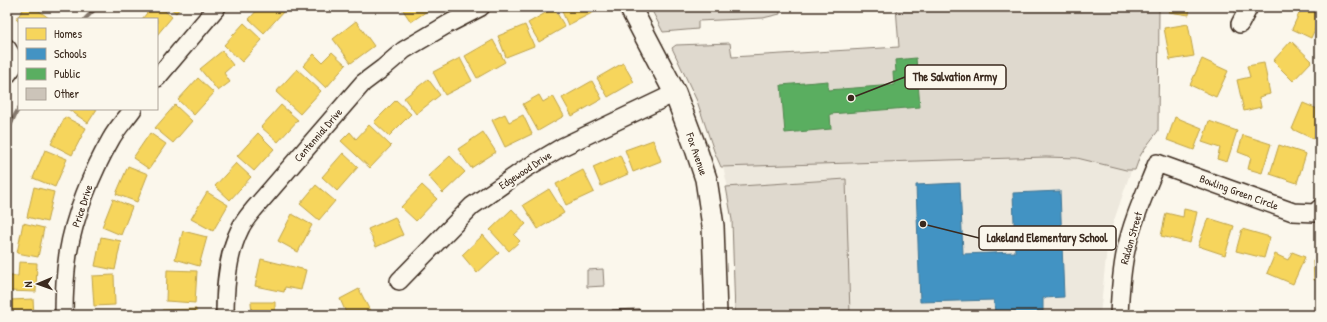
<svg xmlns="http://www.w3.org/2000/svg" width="1327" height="322" viewBox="0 0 1327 322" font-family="'Patrick Hand',sans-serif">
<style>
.built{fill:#ede8dd}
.green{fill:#dfd9ce;stroke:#8d8276}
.homes{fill:#f6d55c;stroke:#bea249}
.schools{fill:#4393c3;stroke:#417492}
.public{fill:#5aae61;stroke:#51864d}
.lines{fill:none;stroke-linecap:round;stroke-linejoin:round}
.stream{stroke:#85796d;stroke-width:4}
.building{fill:#ccc4b9;stroke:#3b2a1e}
.minor-casing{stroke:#3b2a1e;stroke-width:20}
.major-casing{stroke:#3b2a1e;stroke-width:24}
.minor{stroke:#fbf7ec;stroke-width:17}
.major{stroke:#fbf7ec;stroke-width:21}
.labels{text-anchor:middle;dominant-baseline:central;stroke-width:4;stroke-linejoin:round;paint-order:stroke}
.street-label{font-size:11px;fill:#3b2a1e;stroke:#fbf7ec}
.leader{fill:none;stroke:#3b2a1e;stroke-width:1.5}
.callout-dot{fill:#3b2a1e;stroke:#fbf7ec;stroke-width:1.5}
.callout{fill:#fbf7ec;stroke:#3b2a1e;stroke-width:1.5}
.callout-label{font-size:12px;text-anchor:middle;font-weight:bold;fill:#3b2a1e}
</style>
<rect width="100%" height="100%" fill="#fbf7ec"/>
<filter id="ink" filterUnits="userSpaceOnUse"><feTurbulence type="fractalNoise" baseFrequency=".025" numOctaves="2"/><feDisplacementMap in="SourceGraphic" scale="8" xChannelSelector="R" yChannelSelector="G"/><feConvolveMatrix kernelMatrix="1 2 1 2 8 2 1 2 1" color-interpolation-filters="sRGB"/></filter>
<g filter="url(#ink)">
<polygon class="built" points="1071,144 1135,159 1108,238 1100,315 738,315 733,211 721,157"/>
<g class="green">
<polygon points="650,7 779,7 780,14 763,18 698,21 698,29 663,32"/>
<polygon points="896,7 1159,7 1158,131 1145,148 1140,156 1135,170 1126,170 1077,158 1046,157 721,167 714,151 697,101 672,48 676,45 730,43 732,57 899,47"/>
<polygon points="846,179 850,315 735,315 732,220 726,187"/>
<polygon points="603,269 604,286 587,287 587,270"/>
</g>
<g class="homes">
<polygon points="25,7 34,7 50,19 19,19 19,22 16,19"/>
<polygon points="152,7 160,7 172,17 157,35 157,19 142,19"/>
<polygon points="169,7 181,7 176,13"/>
<polygon points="260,7 279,7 284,11 264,33 249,19"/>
<polygon points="401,7 433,7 411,22"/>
<polygon points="560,7 594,7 596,11 568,25"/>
<polygon points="1170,7 1190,7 1189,15 1169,12"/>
<polygon points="1302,7 1310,7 1320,12 1320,18 1311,38 1292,29"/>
<polygon points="554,8 565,27 539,42 528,23"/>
<polygon points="356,21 374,46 351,63 333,39"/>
<polygon points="244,23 262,40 242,62 224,45"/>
<polygon points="1188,24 1194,56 1170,60 1164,28"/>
<polygon points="525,25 534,46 506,57 498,36"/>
<polygon points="493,40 505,62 477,78 465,56"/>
<polygon points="1291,41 1312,61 1293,81 1273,61"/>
<polygon points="222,51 233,65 224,73 230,82 218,91 200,69"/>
<polygon points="332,52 346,65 326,88 303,66 314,54 322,62"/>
<polygon points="460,58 472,81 445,95 433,72"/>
<polygon points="1202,59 1228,71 1216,97 1190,85"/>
<polygon points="623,63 634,82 608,97 597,78"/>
<polygon points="1264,63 1270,94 1259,97 1261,107 1244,111 1237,80 1250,77 1247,66"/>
<polygon points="297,69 321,91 300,114 276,92"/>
<polygon points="198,78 214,93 194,115 178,100"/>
<polygon points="428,79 440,95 416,114 404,98"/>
<polygon points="592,81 602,99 572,116 562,98"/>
<polygon points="539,95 543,102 553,96 564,116 538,131 523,104"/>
<polygon points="396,100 411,114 389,136 374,122"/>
<polygon points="1303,103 1320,110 1320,142 1292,129"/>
<polygon points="175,105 192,121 173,143 155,128"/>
<polygon points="281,105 298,120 278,142 261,127"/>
<polygon points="68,109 97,109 88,123"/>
<polygon points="505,114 509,122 523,115 532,134 505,147 492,120"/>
<polygon points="65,117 86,128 72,155 51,144"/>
<polygon points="1175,117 1202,128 1194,150 1167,140"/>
<polygon points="1209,121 1237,131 1227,162 1217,159 1220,148 1202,142"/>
<polygon points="369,125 391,146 370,168 341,141 350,132 356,139"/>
<polygon points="483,132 496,152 471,168 458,149"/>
<polygon points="150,133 166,144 149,169 133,158"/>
<polygon points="258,133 274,149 254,171 237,156"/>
<polygon points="1243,135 1271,144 1262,173 1248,169 1251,157 1238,152"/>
<polygon points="653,140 661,161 633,172 625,150"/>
<polygon points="1279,145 1306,154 1297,183 1270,174"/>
<polygon points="45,150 67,159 55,187 33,178"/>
<polygon points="343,153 358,167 337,191 322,177"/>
<polygon points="620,155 628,174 601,186 593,167"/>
<polygon points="450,156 465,172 443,193 428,176"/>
<polygon points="236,163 251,177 230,200 215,186"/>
<polygon points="128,166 148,174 137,202 116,194"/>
<polygon points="583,170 594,192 566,205 556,184"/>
<polygon points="316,185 335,201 319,220 300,204"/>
<polygon points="422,185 437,199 416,221 401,207"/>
<polygon points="34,187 54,192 47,222 27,217"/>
<polygon points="549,189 564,213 538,229 523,205"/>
<polygon points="207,192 228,205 213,231 191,219"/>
<polygon points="113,199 132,207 121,235 102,227"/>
<polygon points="512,209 526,224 514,235 520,241 509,251 490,230"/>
<polygon points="1184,209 1197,212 1190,243 1161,236 1166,213 1183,217"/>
<polygon points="292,214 312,225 298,252 278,241"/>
<polygon points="395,217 403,235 376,247 368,229"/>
<polygon points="1208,218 1234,226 1225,255 1198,246"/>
<polygon points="23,223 44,228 38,257 17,253"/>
<polygon points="1242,229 1270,237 1264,258 1236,251"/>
<polygon points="183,231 207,237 199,266 175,259"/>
<polygon points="483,235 499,253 477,273 462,255"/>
<polygon points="101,237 121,241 115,270 95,266"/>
<polygon points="1292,252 1305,257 1293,284 1267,273 1275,254 1288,260"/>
<polygon points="261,259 306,270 301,290 285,287 284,292 255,286"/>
<polygon points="1320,260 1320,279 1314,280 1313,261"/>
<polygon points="19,262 37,263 36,292 8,291 9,276 18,276"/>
<polygon points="167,270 197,271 195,303 166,301"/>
<polygon points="114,275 115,305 94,306 92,276"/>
<polygon points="359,289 372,315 347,315 340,299"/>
<polygon points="33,299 34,315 10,315 10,300"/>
<polygon points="251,302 275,302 275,315 252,315"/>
<polygon points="196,309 196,315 162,315 162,310"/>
</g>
<polygon class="schools" points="960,183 963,254 1015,252 1013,193 1060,191 1064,297 1043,298 1043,315 995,315 994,300 920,302 916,185"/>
<polygon class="public" points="916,58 920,107 830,114 831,129 785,133 781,85 828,81 828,90 894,85 893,72 896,72 895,60"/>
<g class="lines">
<g class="stream">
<polyline points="85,19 97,7"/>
<polyline points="7,133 15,115 19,108"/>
</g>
</g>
<polygon class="building" points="639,309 639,315 612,315 612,310"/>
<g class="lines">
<g class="minor-casing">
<g id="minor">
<polyline points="1240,24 1249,7"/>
<polyline points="7,48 12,56 13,67 7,75"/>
<polyline points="157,78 217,7"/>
<polyline points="399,281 472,206 525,169 562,147 675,93"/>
<path d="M 64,315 C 64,295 65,274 68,254 C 74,216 92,172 111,139 C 117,128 126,119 133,109"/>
<path d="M 225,315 C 225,287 227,255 240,229 C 243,222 249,215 254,209 L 363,83 L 383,68 L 404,50 L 448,24 L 481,7"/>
<path d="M 1119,315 C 1120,293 1121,272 1126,250 C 1132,221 1146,191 1157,163 L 1293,212 L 1315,213 L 1320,208"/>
</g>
</g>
<g class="major-casing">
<polyline id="major" points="630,7 675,93 695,146 706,179 713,226 716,315"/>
</g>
<use href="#minor" class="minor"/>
<use href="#major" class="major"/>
</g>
</g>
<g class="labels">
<g class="street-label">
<text transform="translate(318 135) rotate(-49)">Centennial Drive</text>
<text transform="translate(697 154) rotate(71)">Fox Avenue</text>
<text transform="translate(525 170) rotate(-33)">Edgewood Drive</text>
<text transform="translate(1239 192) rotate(20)">Bowling Green Circle</text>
<text transform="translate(82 206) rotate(-72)">Price Drive</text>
<text transform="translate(1131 238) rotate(-74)">Raldon Street</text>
</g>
</g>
<path class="leader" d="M851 98L905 77M923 224L979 238"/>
<g class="callout-dot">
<circle cx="851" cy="98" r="4"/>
<circle cx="923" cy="224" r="4"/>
</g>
<g class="callout">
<rect x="905" y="65" width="101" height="24" rx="4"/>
<rect x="979" y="226" width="137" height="24" rx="4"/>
</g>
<g class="callout-label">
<text x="955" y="81">The Salvation Army</text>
<text x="1047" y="242">Lakeland Elementary School</text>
</g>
<rect width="1327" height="322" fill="none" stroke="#fbf7ec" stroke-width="24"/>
<rect x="12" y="12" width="1303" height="298" fill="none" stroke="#3b2a1e" stroke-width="1.5" filter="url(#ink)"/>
<rect x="18" y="18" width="140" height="92" fill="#fbf7ec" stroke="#aea59a"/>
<rect x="26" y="28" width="20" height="12" fill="#f6d55c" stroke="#aea59a"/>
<text x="54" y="38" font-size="12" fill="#3b2a1e">Homes</text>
<rect x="26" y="48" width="20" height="12" fill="#4393c3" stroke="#aea59a"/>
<text x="54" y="58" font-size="12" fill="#3b2a1e">Schools</text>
<rect x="26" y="68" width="20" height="12" fill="#5aae61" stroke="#aea59a"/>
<text x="54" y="78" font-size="12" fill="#3b2a1e">Public</text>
<rect x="26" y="88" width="20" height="12" fill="#ccc4b9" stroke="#aea59a"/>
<text x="54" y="98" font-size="12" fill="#3b2a1e">Other</text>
<g transform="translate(38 284) rotate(268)" stroke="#fbf7ec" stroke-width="3" paint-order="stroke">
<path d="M0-3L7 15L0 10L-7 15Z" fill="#3b2a1e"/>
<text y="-6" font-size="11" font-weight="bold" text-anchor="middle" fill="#3b2a1e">N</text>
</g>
</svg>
